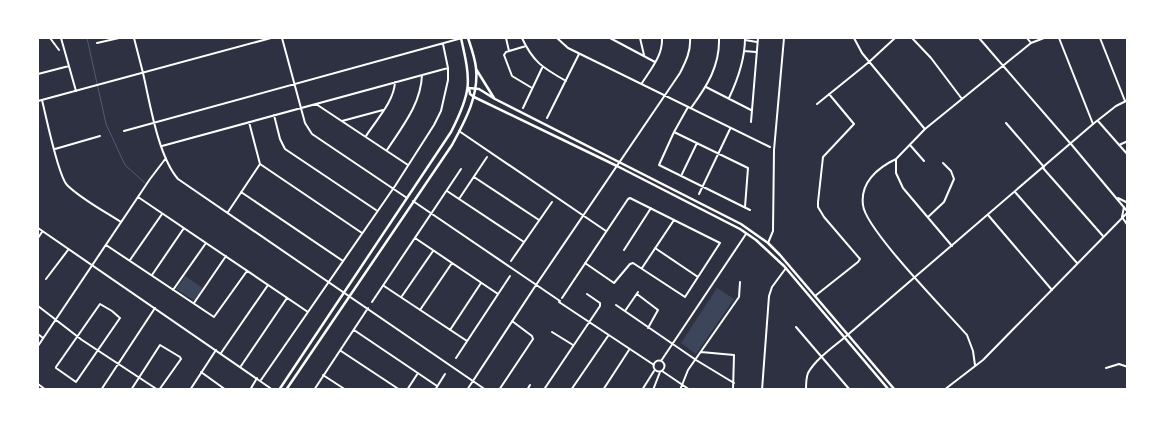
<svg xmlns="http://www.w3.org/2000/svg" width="1165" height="427" font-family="Montserrat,sans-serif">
<rect width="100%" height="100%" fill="#2d3142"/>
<path fill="#3c4559" d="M185 276 203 288 195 301 176 289Z
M717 288 734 299 696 354 681 343Z"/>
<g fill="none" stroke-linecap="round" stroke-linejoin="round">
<path stroke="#4f5d75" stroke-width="1" d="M87 38 106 124 125 165 145 183"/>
<path stroke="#fff" stroke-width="2" d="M50 38 59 50
M61 38 76 91
M282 38 305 123 312 134 407 198
M506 38 509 51
M522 38C533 62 543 68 566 81
M557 38 568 48 770 147
M610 38 655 62
M640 38 644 55
M854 38 862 53 924 128
M912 38 931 58 962 99
M979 38 1070 143
M1027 38 1031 43
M1059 38 1093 124
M1100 38 1125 101
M745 40 757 42
M97 43 119 38
M526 46 506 52 504 55 512 76 532 88
M744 51 756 52
M143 73C150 103 158 156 178 179L486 390
M38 74 69 66
M642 83C651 69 663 55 662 38
M706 87 751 110
M729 98C738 79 745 59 745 38
M42 100C46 116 58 176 67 185 81 199 104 211 121 222
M316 104 408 165
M817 104 869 62 895 38
M688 107 674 132 659 165 750 210
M523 108 542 68
M691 108C707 86 720 66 719 38
M274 115 280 139 285 149 376 210
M547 118 579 54
M342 121 383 110
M1098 121 1128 155
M249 122 260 164 362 233
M751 122 758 38
M1006 123 1044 167
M124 131 462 38
M459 131 606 231
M674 132 748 168 745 207
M366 136C376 120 394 102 395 82
M910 145 924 161
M1119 145 1128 141
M162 146 448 68
M55 149 100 136
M387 150C402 127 421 104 422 75
M896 159C877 168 860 183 863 205 865 229 948 313 967 335L973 351 975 365
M1043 168 1103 236
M682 174 697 143
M474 177 539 220
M447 191 524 242
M241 192 343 261
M1015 192 1077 263
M699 194 730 129
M138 197 308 312
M459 199 487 157
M413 201 560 301
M228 212 260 164
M988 215 1052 290
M928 217 944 202 954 179 951 171 943 163
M1122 217 1128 226
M38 238 42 232
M415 238 498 294
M768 243 773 231 774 150 784 38
M106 245 214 317 247 271
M952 246 903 188 896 173V159L925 129 1031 43 1044 38
M655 248 698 277
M624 250 651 208
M130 260 162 214
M511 261 552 202
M642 268 674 220
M152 275 184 228
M46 279 68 250
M384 286 467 341
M173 290 206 243
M637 294 658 310 648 328
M402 296 433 251
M815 296 858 262 860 259 824 217 818 207V202L823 157 854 124 829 94
M562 298 628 199 630 198 720 243 685 297 633 263 630 264 614 283 585 263
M372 302 461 169
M559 302 654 365
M194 303 226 256
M100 304 112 311 120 318 76 382 56 368V367Z
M616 305 696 360 734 383
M38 306 82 340 158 390
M420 310 452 263
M625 311 638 292
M796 327 850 390
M354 330 437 386
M450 330 481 283
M552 332 573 345
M38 334 43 338
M38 346 150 179 166 158
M341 351 400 390
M701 352 734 355 733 390
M221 353 268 285
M456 358 510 276
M653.5 366a5.5 5.5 0 1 1 11 0a5.5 5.5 0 1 1-11 0Z
M661 361 746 234
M241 366 287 298
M1106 368 1119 364 1128 367
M662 371 690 390
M201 372 226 390
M323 375 346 390
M261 380 395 186 434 125 441 111 448 80V68L443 44
M38 384 46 390
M545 388 600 306V303L587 294
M101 390 155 308
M131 390 160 345 180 357 181 359 159 390
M190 390 216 350
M250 390 257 378
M314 390 368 308
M407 390 418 373
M435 390 445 374
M467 390 536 285 680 73C686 61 691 51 690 38
M499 390 533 339 532 336 512 321
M527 390 530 385
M571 390 608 336
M603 390 629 350
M642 390 654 371
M653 390 660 372
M680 390 688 370 739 297 740 282
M762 390 769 296 772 287 786 268
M806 390C806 384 806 378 808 373 816 359 832 348 844 338"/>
<path stroke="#fff" stroke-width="2" d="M134 38 143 73
M38 101 271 38
M1071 144 1127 211
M1118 198 1128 203
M1122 217 1124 207
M38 228 273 390
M844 338 1093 124 1116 106 1128 100
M944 390 983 360 1128 212"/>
<path stroke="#fff" stroke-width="2.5" d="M476 69 494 98
M469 88 479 89 495 99 741 224 768 243 780 255 895 390
M469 88 470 94 474 97 617 166 740 229 756 240 784 266 889 390
M279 390 451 132C472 91 471 82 461 38
M286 390 452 145C465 121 479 96 476 68 475 58 471 47 468 38"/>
</g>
<rect width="1165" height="427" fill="none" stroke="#ffffff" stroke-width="78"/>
</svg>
